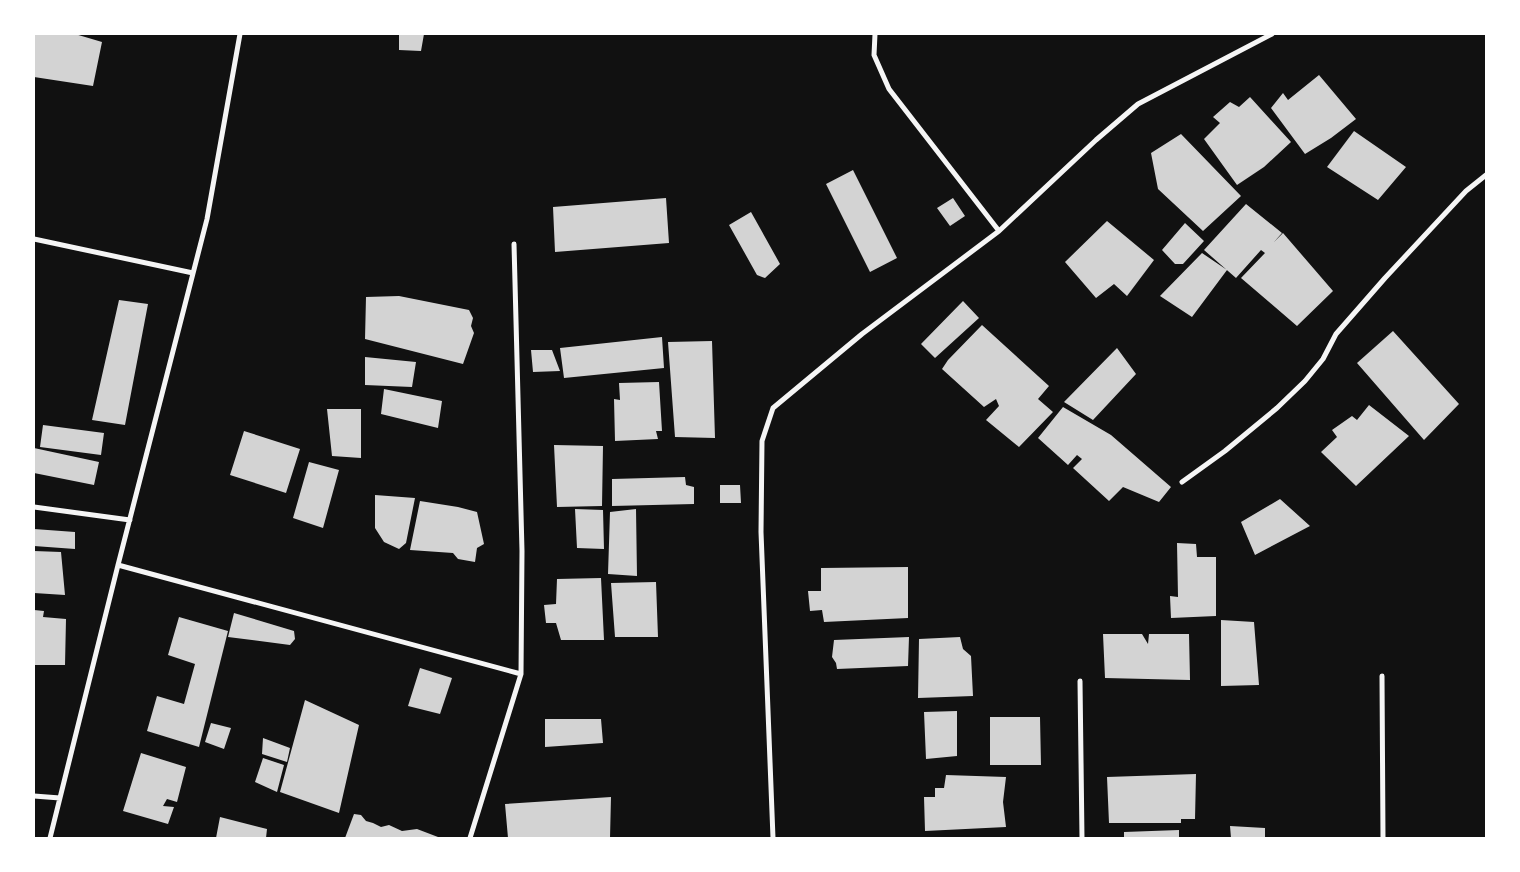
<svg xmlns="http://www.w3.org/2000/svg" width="1520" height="872" font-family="'PT Serif',serif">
<rect width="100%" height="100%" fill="#111"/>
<path fill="#d3d3d3" d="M35 34H75L102 42 93 86 34 77V40Z
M399 34H424L421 51 399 50Z
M1319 75 1356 119 1331 138 1305 154 1271 108 1283 93 1288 100Z
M1250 97 1291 142 1264 167 1237 185 1204 139 1220 123 1213 117 1230 102 1239 107Z
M1354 131 1406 167 1378 200 1327 167Z
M1181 134 1241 196 1203 231 1158 189 1151 153Z
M853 170 897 258 870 272 826 184Z
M666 198 669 243 555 252 553 207Z
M953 198 965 216 950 226 937 208Z
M1246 204 1282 233 1274 242 1283 233 1333 291 1297 326 1241 278 1265 253 1261 250 1236 278 1204 250Z
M751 212 780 264 765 278 757 275 729 225Z
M1107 221 1154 260 1127 296 1114 284 1096 298 1065 262Z
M1185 223 1204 241 1183 264H1175L1162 250Z
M1202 253 1227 270 1192 317 1160 296Z
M399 296 469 310 473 318 471 326 474 333 463 364 365 339 366 297Z
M119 300 148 304 125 425 92 420Z
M963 301 979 318 935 358 921 344Z
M982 325 1049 386 1038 399 1053 412 1019 447 986 420 999 406 996 399 984 407 942 369 948 360Z
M1393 331 1459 404 1424 440 1357 363Z
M662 337 664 368 564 378 560 348Z
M712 341 715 438 675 437 668 342Z
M1117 348 1136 374 1093 420 1064 402Z
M531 350H552L560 371 533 372Z
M365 357 416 362 412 387 365 385Z
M659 382 662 431H656L658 439 615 441 614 399 620 400 619 383Z
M384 389 442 401 438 428 381 414Z
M1369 405 1409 436 1356 486 1321 452 1337 437 1332 430 1352 416 1357 420Z
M1063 407 1111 435 1171 487 1159 502 1123 487 1109 501 1073 468 1082 459 1077 455 1068 465 1038 438Z
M327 409H361V458L332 456Z
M43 425 104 433 101 455 40 447Z
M244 431 300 449 286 493 230 475Z
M554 445 603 446 602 506 557 507Z
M34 448 99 462 94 485 34 473Z
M309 462 339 470 323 528 293 518Z
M685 477 686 485 694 487V504L612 506V479Z
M720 485H740L741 503H720Z
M375 495 415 498 406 543 399 549 384 542 375 528Z
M1280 499 1310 526 1255 555 1241 522Z
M420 501 458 507 477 512 484 544 477 548 475 562 458 559 453 553 410 550Z
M575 509 603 510 604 549 577 548Z
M636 509 637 576 608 574 610 512Z
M34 529 75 532V549L34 546Z
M1177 543 1196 544 1197 557H1216V616L1171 618 1170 596 1178 597Z
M34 551 61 552 65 595 34 593Z
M908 567V618L824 622 822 610 810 611 808 591H821V568Z
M601 578 604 640H561L556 623H546L544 605 556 604 557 579Z
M656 582 658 637H615L611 583Z
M34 610 44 611 43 617 66 619 65 665H34Z
M234 613 294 631 295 639 290 645 228 637Z
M179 617 228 631 199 747 147 731 157 696 184 704 195 664 168 655Z
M1221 620 1254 622 1259 685 1221 686Z
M1103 634H1142L1148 644 1149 634H1189L1190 680 1105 678Z
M909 637 908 666 837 669 836 663 832 657 834 640Z
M960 637 963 649 971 656 973 696 918 698 919 639Z
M420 668 452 678 440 714 408 706Z
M305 700 359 725 339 813 280 792Z
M957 711V756L926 759 924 712Z
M990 717H1040L1041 765H990Z
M545 719H601L603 743 545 747Z
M211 723 231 728 224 749 205 742Z
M263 738 290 748 287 762 262 754Z
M141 753 186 767 177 802 167 799 163 806 174 807 168 824 123 811Z
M263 758 284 765 277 792 255 782Z
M1196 774 1195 819H1181V823H1109L1107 777Z
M946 775 1006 777 1003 802 1006 827 925 831 924 797H935V788H944Z
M611 797 610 838H508L505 804Z
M354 814 361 815 366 821 373 823 381 827 389 825 402 831 417 829 438 837 437 838H345Z
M220 817 267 829 266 838H216Z
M1230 826 1265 828V838H1231Z
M1179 830V838H1124V832Z"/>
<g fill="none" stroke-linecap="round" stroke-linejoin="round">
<path stroke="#f5f5f5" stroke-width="5" d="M875 34 874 55 889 89 999 231
M34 239 193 273
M1182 482 1225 451 1277 408 1305 381 1323 359 1336 334 1385 278 1466 191 1486 175
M34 507 130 520
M118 565 521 674
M1382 676 1383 838
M1080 681 1082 838
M34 796 60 798
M50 838 118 565 207 219 240 34
M470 838 521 674 522 551 514 244
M773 838 761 532 762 441 773 408 862 334 999 231 1096 140 1138 104 1272 34"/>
</g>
<rect width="1520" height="872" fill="none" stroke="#ffffff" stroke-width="70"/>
</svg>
